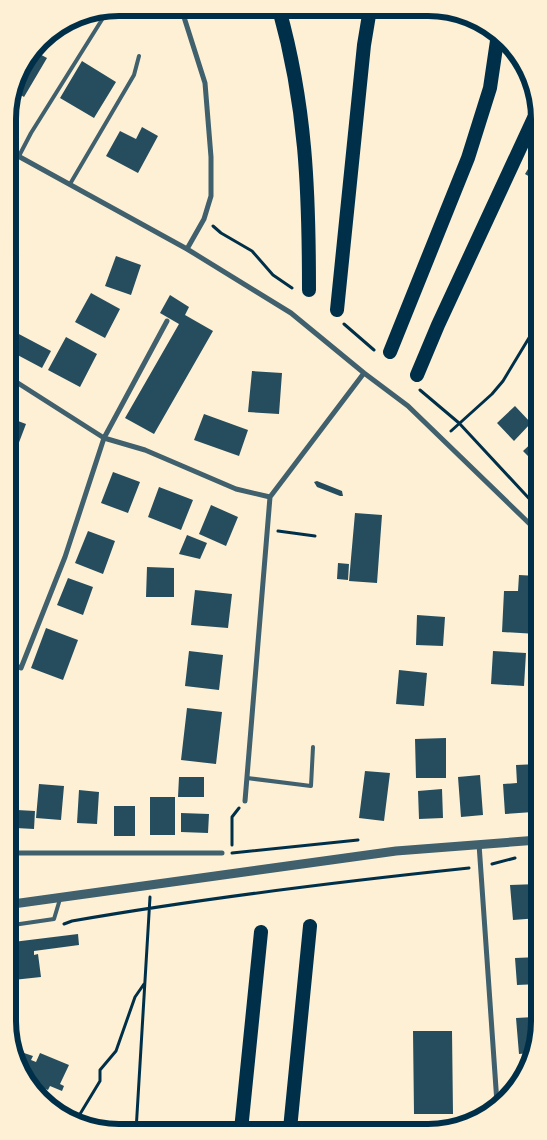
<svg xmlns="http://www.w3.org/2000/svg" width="547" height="1140" font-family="'Fira Sans',sans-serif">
<rect width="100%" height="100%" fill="#fdf0d5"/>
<path fill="#264d5e" d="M34 51 47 58 24 97 13 90 19 70Z
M82 61 116 82 94 118 60 98Z
M142 127 158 136 138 173 106 156 120 131 136 139Z
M534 159V171L530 177 525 174Z
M116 256 141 265 131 295 105 286Z
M91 293 120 309 105 338 75 322Z
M170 295 189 307 185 315 213 331 154 434 125 418 179 324 160 313Z
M17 333 51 351 42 368 10 351V347Z
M66 337 97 354 80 387 48 370Z
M252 371 282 373 279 414 248 412Z
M515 406 531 423 514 441 497 423Z
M204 414 248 430 239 456 194 440Z
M10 418 26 424 15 453 10 452Z
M536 439V464L523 451Z
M113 472 140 482 128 513 101 503Z
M317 481 342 491 343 496H340L317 487 314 482Z
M159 487 193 500 181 530 148 517Z
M211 505 238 517 226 546 199 534Z
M355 513 382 515 377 583 349 581Z
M88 531 115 541 103 574 75 563Z
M187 535 207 543 200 559 179 554Z
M338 563 349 564 348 580 337 579Z
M147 567 174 568V597H146Z
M519 575 537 576V634L502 632 504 591H518Z
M68 578 93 587 83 615 57 605Z
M195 590 232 594 228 628 191 625Z
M417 615 445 617 443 646 416 645Z
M46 628 78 640 63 680 31 668Z
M189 651 223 655 219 690 185 686Z
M493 651 526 653 524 686 491 684Z
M399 670 427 673 424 706 396 704Z
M187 708 222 712 216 764 181 760Z
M446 738V778H416L415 739Z
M538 764V792H532L533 812 505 814 503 784 517 783 516 765Z
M365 771 390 773 384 821 359 818Z
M480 775 483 815 461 817 458 777Z
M179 777H204V797H178Z
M12 778 18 779 16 817 17 810 35 811 34 829 16 828V822H12Z
M39 784 64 786 61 820 36 818Z
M442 789 443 818 419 819 418 791Z
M79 790 99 792 97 824 77 823Z
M150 797H175V835H150Z
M114 806H135V836H114Z
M181 813 209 814 208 833 181 832Z
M538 884 539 918 513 920 510 885Z
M78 934 79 945 34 951V955L38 954 41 977 13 980V942Z
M539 957V984L517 985 515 958Z
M534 1017 535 1039 530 1053 519 1054 516 1018Z
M413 1031H452L453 1114H414Z
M24 1053 33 1056 31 1060 36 1062 40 1053 69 1065 60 1084 64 1086 62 1091 50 1086 48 1090 31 1083 19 1065Z
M526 1063 522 1073H520L519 1064Z"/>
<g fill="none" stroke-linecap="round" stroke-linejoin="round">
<path stroke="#003049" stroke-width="3" d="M213 226 221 233 252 251 273 275 292 288
M344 324 374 350
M420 390 459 423 536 506
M451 431 492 394 503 381 535 328
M278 531 315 536
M232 845V817L239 808
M232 853 358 840
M492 864 515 858
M64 924 72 921C204 898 336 882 469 868
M77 1119 100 1081V1070L116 1051 135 997 144 984
M136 1131 150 897"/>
<path stroke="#3f606c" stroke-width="4" d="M19 156 31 133 108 10
M70 184 134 75 139 56
M247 778 311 786 313 747
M13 925 54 919 60 899"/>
<path stroke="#3f606c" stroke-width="5" d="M179 8 183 14 205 83 211 157V196L204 219 187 249
M9 151 187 249 291 313 364 373 408 406 536 530
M10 378 104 438 145 450 236 489 270 497
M11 664 21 668 65 557 104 438 167 321
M245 801 270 497 364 373
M479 844 497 1103
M12 853H222"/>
<path stroke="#3f606c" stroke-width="9" d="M13 904 396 851 538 840"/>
<path stroke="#003049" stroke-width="14" d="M279 9C306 105 309 191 309 290
M337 310 364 45 370 9
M390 352 468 158 490 88 498 34
M417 375 438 325 534 118
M290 1129 310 926
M241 1130 261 932"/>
</g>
<path d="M0 0H547V1140H0ZM119 16H428A103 103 0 0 1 531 119V1021A103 103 0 0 1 428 1124H119A103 103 0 0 1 16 1021V119A103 103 0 0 1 119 16Z" fill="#fdf0d5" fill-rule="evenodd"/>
<path fill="none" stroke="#003049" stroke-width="6" d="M119 16H428A103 103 0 0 1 531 119V1021A103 103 0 0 1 428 1124H119A103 103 0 0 1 16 1021V119A103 103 0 0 1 119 16Z"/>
</svg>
